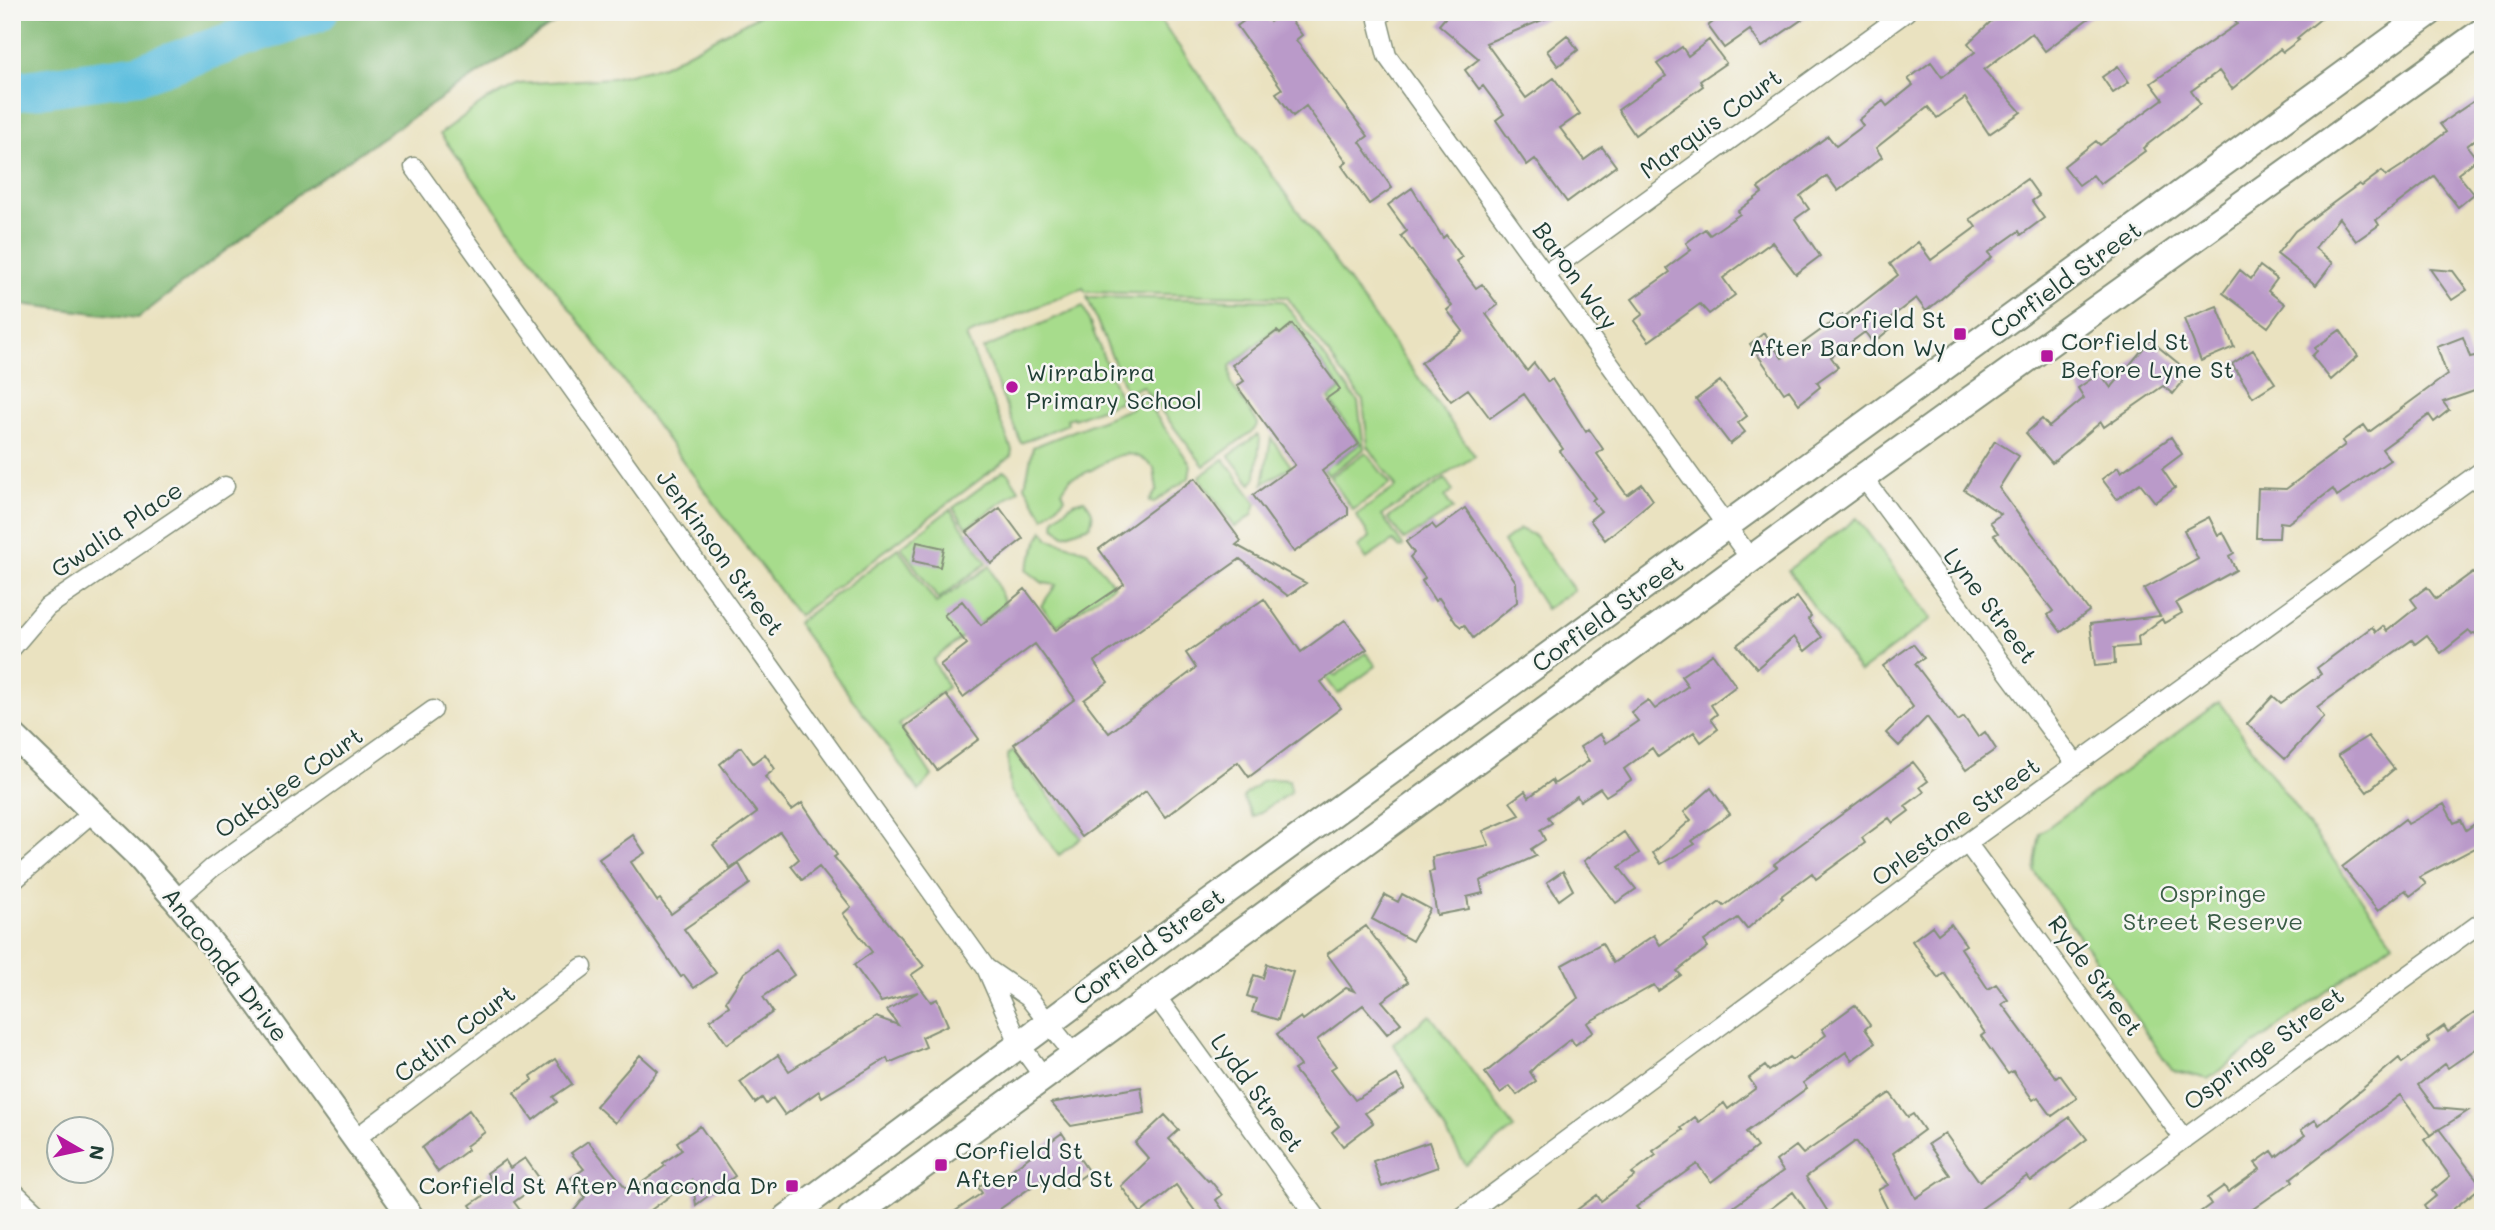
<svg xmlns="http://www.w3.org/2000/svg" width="2495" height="1230" font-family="Mali,sans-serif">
<rect width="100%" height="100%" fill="#f6f6f2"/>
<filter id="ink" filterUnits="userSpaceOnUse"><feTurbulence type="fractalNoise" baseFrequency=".0143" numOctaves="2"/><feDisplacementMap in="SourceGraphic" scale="14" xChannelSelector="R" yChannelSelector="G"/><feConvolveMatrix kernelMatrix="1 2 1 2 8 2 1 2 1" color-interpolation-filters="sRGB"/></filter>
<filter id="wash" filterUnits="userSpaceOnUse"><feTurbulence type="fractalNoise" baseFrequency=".00686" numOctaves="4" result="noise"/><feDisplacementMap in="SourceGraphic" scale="28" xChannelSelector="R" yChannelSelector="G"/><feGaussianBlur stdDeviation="1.57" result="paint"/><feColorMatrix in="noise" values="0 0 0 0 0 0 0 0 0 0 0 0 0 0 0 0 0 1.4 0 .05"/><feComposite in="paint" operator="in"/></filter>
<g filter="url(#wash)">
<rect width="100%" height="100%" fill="#eae2c0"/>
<path fill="#a7dc8c" stroke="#638c60" stroke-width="2" d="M765 12H1154L1475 456 1382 515 1403 546 1400 548 1393 541 1366 559 1358 547 1370 537 1356 515 1396 487 1368 446 1363 401 1287 297 1086 292 1083 288 966 336 1012 450 1011 456 798 616 440 134 483 102 518 84 612 78 663 66Z
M1087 297 1283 301 1358 402 1364 449 1328 475 1311 453 1321 445 1334 463 1360 444 1329 399 1341 389 1291 322 1280 331 1276 328 1230 366 1231 384 1258 423 1254 430 1204 466 1142 386 1127 393Z
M1083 306 1121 401 1074 419 1073 417 1067 419 1068 424 1021 443 983 349Z
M1140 393 1191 465 1189 478 1153 503 1149 501 1157 490 1154 468C1120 435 1107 470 1071 478L1062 491 1065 498 1044 518 1025 486 1033 447 1132 408 1129 399Z
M1257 435 1260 438 1256 477 1251 484 1229 456Z
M1271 438 1291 466 1263 484Z
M1366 452 1390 484 1353 510 1330 477Z
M1224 459 1256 503 1252 515 1235 527 1199 477Z
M1003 471 1008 473 1019 490 967 527 953 508Z
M1445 479 1453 491 1445 497 1453 509 1404 540 1388 518Z
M1084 500C1092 509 1095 514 1090 526L1064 535 1054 526 1055 518 1073 503Z
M950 509 987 563 938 599 901 547Z
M1857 518 1931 619 1860 672 1788 570Z
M1520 529 1535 536 1574 590 1546 609 1503 542Z
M1043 530 1049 539 1087 551 1114 585 1057 626 1041 606 1056 585 1043 583 1026 570Z
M898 548 936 603 990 566 1005 604 933 660 948 687 899 725 932 776 919 791 797 623Z
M1366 653 1376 666 1338 694 1319 669 1326 664 1335 676Z
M2219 702 2393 942 2208 1079 2172 1070 2034 871 2040 833Z
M1013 750 1081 838 1059 855 1010 790 1008 755Z
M1273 779 1289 780 1291 792 1253 817 1243 797 1262 781Z
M1430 1015 1514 1128 1466 1165 1393 1043Z"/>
<path fill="#85bc78" stroke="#527c56" stroke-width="2" d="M12 12H571L305 189 138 318 12 303Z"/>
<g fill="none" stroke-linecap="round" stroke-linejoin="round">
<path stroke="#60c0df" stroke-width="40" d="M12 92 139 74 318 12"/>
</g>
<g id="blocks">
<path fill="#ba9ac9" d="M1256 12H1262L1270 22 1285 12 1302 35 1296 40 1368 136 1360 142 1392 188 1369 204 1342 166 1347 162 1306 106 1293 116 1276 93 1282 89 1237 26Z
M1450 12H1562L1486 43 1526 98 1554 78 1580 114 1560 128 1584 160 1602 147 1616 166 1567 202 1535 159 1527 165 1496 120 1504 114 1483 86 1479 89 1465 70 1479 59 1439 25Z
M1726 12H1813L1762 47 1750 30 1724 48 1708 26Z
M2001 12H2097L2045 51 2032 33 1984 70 2021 112 1989 134 1965 98 1937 118 1928 107 1876 148 1882 157 1838 191 1827 176 1800 196 1809 209 1795 219 1820 256 1796 274 1772 242 1723 278 1735 295 1709 314 1700 304 1649 341 1634 321 1643 314 1632 299 1670 272 1667 268 1691 250 1686 243 1705 229 1710 235 1740 214 1738 211 1762 193 1758 188 1828 136 1836 146 1863 126 1859 120 1883 101 1887 106 1913 85 1908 79 1931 62 1942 77 1975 52 1968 43Z
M2229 12H2329L2297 38 2299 40 2283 52 2280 49 2232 89 2219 71 2191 91 2200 104 2143 148 2145 151 2100 184 2093 175 2079 185 2064 166 2096 141 2100 145 2163 99 2151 83 2237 24Z
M1567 35 1578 50 1558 66 1547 51Z
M1709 40 1726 63 1700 81 1703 86 1635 135 1618 110 1666 76 1657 64 1682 47 1688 56Z
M2118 66 2129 82 2113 93 2102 77Z
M2483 95V133L2467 146 2477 159 2458 174 2474 194 2458 207 2434 176 2376 220 2379 225 2356 241 2339 218 2315 248 2333 263 2316 285 2277 254 2295 231 2359 184 2362 186 2382 171 2386 176 2406 163 2446 132 2440 124Z
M2027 179 2039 196 2032 201 2044 218 2021 235 2019 231 1988 253 1992 257 1926 311 1916 298 1885 322 1890 329 1873 343 1865 332 1831 357 1838 367 1817 382 1820 387 1799 404 1789 390 1784 393 1750 344 1764 333 1782 358 1842 315 1844 317 1898 275 1890 264 1918 242 1931 260 1976 227 1970 219Z
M1412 188 1443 238 1446 235 1462 257 1456 261 1476 288 1482 284 1498 305 1486 314 1527 371 1534 363 1548 382 1552 379 1586 432 1589 429 1603 449 1597 454 1627 495 1642 484 1653 500 1605 540 1590 520 1601 511 1592 500 1595 498 1560 451 1563 449 1524 394 1490 418 1468 389 1451 401 1421 363 1463 331 1447 310 1452 306 1401 236 1407 231 1388 205Z
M2260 266 2277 279 2268 291 2285 304 2268 327 2223 293 2240 270 2251 279Z
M2430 269 2453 271 2467 290 2452 300Z
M2217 306 2234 347 2201 361 2184 319Z
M1292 324 1340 389 1326 399 1359 444 1322 471 1348 508V515L1294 552 1253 495 1295 465 1237 386 1244 381 1232 365 1277 331 1280 334Z
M2340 330 2358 356 2331 380 2312 356 2317 351 2315 348Z
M2463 337 2470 357 2475 356 2479 366H2483V388L2443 402 2449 410 2434 422 2429 415 2382 449 2390 460 2337 496 2333 489 2288 523 2280 522 2279 538H2256L2258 488 2286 489 2345 445 2342 441 2364 425 2369 432 2447 375 2437 347Z
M2150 340 2190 373 2173 394 2163 386 2104 427 2101 422 2052 463 2026 433 2042 419 2049 427 2084 398 2078 388 2100 373 2111 388Z
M2253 350 2275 383 2253 397 2232 364Z
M1720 381 1747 416 1738 423 1745 432 1730 444 1696 399Z
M2171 437 2182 454 2162 469 2175 488 2155 502 2140 483 2117 499 2102 479 2118 467 2121 472Z
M1995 441 2019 456 1999 488 2089 611 2061 632 2048 615 2053 611 1994 535 1998 533 1990 522 2001 514 1964 490Z
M1195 478 1241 541 1236 545 1306 583 1288 596 1240 559 1094 662 1108 682 1084 700 1109 733 1196 668 1186 653 1264 599 1301 652 1345 620 1367 649 1321 682 1341 708 1249 777 1238 762 1165 817 1146 791 1082 837 1014 744 1075 699 1035 644 963 697 940 665 967 644 944 615 962 601 981 625 1025 589 1056 630 1124 584 1099 549Z
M1000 508 1023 539 991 564 967 532Z
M1465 508 1516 582 1517 602 1473 638 1464 625 1461 627 1456 623 1439 598 1435 601 1422 581 1425 578 1410 557 1414 553 1406 542 1432 524 1436 529Z
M2209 517 2218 535 2223 532 2234 553 2229 556 2236 570 2176 603 2182 613 2164 623 2162 619 2138 637 2139 646 2114 648 2115 664 2095 666 2090 624 2160 616 2144 589 2198 559 2184 530Z
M917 542 944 548 940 567 913 561Z
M2473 572 2483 585V628L2472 635 2469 631 2441 653 2427 635 2415 644 2412 640 2317 707 2324 717 2285 759 2247 724 2273 696 2281 703 2321 674 2317 668 2372 627 2376 632 2383 626 2387 631 2417 607 2411 599 2427 587 2436 599Z
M1797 597 1811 616 1808 619 1822 637 1805 651 1794 637 1757 668 1737 645Z
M1913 644 1924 658 1915 664 1958 721 1964 717 1978 737 1985 732 1996 749 1966 770 1927 717 1899 746 1886 733 1913 707 1883 666Z
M1713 654 1736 686 1711 705 1717 714 1711 719 1718 729 1701 742 1694 732 1658 757 1652 748 1624 769 1631 780 1606 796 1600 788 1580 801 1577 796 1548 817 1552 823 1540 830 1545 840 1531 849 1536 856 1480 881 1483 893 1467 897 1469 909 1437 915 1429 872 1434 871 1432 857 1489 845 1483 831 1520 815 1510 802 1525 791 1529 797 1552 780 1554 784 1589 761 1580 747 1600 734 1606 743 1638 721 1631 712 1648 700 1655 709 1688 686 1681 676Z
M946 695 979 739 937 770 905 727Z
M2368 736 2394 769 2367 792 2338 755Z
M741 747 753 763 765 754 775 769 765 777 792 810 802 803 837 855 834 857 924 966 911 975 931 1002 937 999 948 1025 922 1037 926 1047 889 1063 887 1058 822 1097 819 1091 785 1115 773 1098 766 1104 762 1098 755 1103 740 1082 778 1055 789 1071 876 1017 898 1025 887 1010 918 992 881 1002 854 965 872 952 843 914 851 907 819 867 802 880 791 866 799 859 780 832 730 868 713 845 757 813 720 764Z
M1913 762 1928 781 1920 787 1924 792 1905 806 1909 811 1893 823 1889 818 1862 838 1865 843 1816 879 1812 873 1781 896 1783 898 1747 929 1738 918 1704 941 1708 947 1677 971 1681 975 1658 991 1654 985 1587 1023 1593 1032 1575 1045 1571 1039 1538 1064 1530 1072 1536 1081 1517 1095 1510 1086 1500 1093 1485 1073 1578 998 1562 965 1602 943 1613 963 1654 935 1660 945 1720 902 1724 906 1777 867 1774 864Z
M1711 788 1730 814 1692 841 1695 844 1661 864 1653 853 1691 820 1684 812Z
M2444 804 2454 823 2461 820 2466 830 2483 818V844L2420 877 2426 884 2410 896 2405 890 2378 911 2342 867 2405 819 2408 824Z
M1624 832 1639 853 1619 867 1636 889 1616 903 1584 861Z
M633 835 645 853 631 862 657 901 660 899 671 914 739 864 750 884 684 929 716 973 694 988 684 975 681 977 599 859Z
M1563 871 1573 890 1559 900 1547 882Z
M1402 894 1430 909 1412 941 1372 919 1385 895 1398 902Z
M1951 924 1966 945 1961 948 1988 989 1996 984 2008 1000 2002 1004 2056 1078 2060 1075 2077 1098 2052 1116 2038 1097 2033 1100 2013 1071 2008 1074 1981 1036 1985 1033 1944 973 1938 978 1912 941 1932 926 1938 934Z
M1366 926 1408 982 1382 1001 1401 1023 1387 1034 1363 1005 1317 1040 1336 1066 1331 1069 1355 1100 1397 1075 1405 1089 1365 1113 1373 1123 1343 1146 1332 1132 1339 1126 1294 1070 1300 1066 1277 1034 1301 1017 1303 1020 1346 988 1354 991 1327 954Z
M776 949 794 975 763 997 773 1012 727 1044 710 1020 729 1006 726 1001 744 973Z
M1267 964 1293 972 1278 1020 1252 1012 1256 999 1247 996 1254 975 1263 978Z
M1855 1005 1870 1025 1865 1029 1875 1043 1852 1060 1846 1052 1803 1083 1807 1088 1746 1132 1757 1147 1711 1182 1697 1164 1636 1207 1639 1210 1629 1218H1566L1597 1195 1601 1201 1635 1176 1632 1173 1656 1155 1653 1151 1683 1130 1681 1128 1695 1117 1699 1122 1724 1103 1728 1109 1756 1088 1749 1078 1765 1066 1769 1071 1789 1057 1792 1060 1826 1035 1822 1029Z
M2483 1007V1044L2448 1068 2445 1064 2418 1085 2435 1108 2468 1111 2430 1135 2400 1095 2291 1178 2293 1181 2240 1218H2192L2211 1204 2207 1198 2224 1186 2228 1192 2260 1169 2255 1163 2272 1151 2276 1157 2305 1135 2301 1130 2315 1120 2319 1125 2399 1058 2402 1063 2430 1042 2427 1038 2444 1026 2448 1032Z
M640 1055 658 1071 615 1123 596 1106Z
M555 1059 572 1084 553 1097 557 1102 533 1120 514 1093 533 1080 531 1076Z
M1141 1087 1145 1113 1071 1126 1051 1103Z
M1890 1093 1908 1117 1913 1114 1924 1130 1893 1153 1916 1198 1950 1175 1928 1144 1945 1133 1979 1181 2070 1117 2087 1139 2031 1181 2027 1176 1968 1218H1889L1891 1216 1878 1190 1888 1185 1856 1141 1806 1177 1828 1212 1819 1218H1811L1793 1192 1758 1218H1718L1783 1171 1776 1161 1796 1146 1803 1154Z
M469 1110 485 1132 466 1146 468 1150 438 1172 422 1148Z
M1165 1115 1179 1130 1169 1139 1208 1181 1210 1180 1222 1195 1216 1200 1229 1218H1200L1176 1185 1141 1213 1121 1186 1149 1159 1135 1143Z
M700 1126 735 1176 696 1205 692 1180 640 1218H568L585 1197 571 1178 584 1169 571 1153 588 1141 629 1192 665 1166 663 1163 682 1150 677 1142Z
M2439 1129 2482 1186 2442 1218H2432L2424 1206 2436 1196 2432 1191 2450 1176 2424 1140Z
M1062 1133 1089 1172 1066 1188 1057 1174 1042 1184 1040 1181 987 1218H945L982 1193 978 1187 996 1175 999 1179Z
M1429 1142 1438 1167 1382 1187 1373 1161Z
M525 1158 542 1182 514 1202 520 1210 509 1218H479L470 1205 496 1187 487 1173 505 1160 510 1168Z"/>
</g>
</g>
<g filter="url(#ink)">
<use href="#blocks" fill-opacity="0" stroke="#84907a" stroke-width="2"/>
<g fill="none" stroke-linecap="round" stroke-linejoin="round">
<g stroke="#84907a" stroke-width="21">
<path id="street" d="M1383 12 1378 20 1387 56 1752 561
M414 167 986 968 1019 1043 1045 1079
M1544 275 1906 12
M1863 477 2076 764
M12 648 47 607 225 486
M1967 843 2184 1139
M12 882 93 812
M176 900 212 868 433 710
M986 968 1028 997 1075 1056
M1156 996 1317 1218
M356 1138 583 967
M12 1190 42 1218
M1461 1218 1967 843 2483 470
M2075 1218 2483 921"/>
</g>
<g stroke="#84907a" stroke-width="28">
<path id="secondary" d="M12 734 137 855 176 900 234 971 412 1218"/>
</g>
<g stroke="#84907a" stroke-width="30">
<path id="primary" d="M787 1218 1203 908 2430 12
M851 1218 1863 477 2483 31"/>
</g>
<use href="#street" stroke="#fff" stroke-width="18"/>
<use href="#secondary" stroke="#fff" stroke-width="24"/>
<use href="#primary" stroke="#fff" stroke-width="26"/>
</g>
</g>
<g fill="#b5179e" stroke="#f6f6f2" stroke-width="2.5">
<rect x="1953" y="327" width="14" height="14" rx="3.5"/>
<rect x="2040" y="349" width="14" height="14" rx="3.5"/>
<circle cx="1012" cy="387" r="7"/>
<rect x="934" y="1158" width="14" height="14" rx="3.5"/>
<rect x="785" y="1179" width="14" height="14" rx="3.5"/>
</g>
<g text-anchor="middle" stroke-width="5" stroke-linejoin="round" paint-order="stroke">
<g font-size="24" fill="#1f3d34" stroke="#f6f6f2">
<text transform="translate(1711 124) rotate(-36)" y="8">Marquis Court</text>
<text transform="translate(1575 276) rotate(54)" y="8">Baron Way</text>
<text transform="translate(2066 280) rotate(-36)" y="8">Corfield Street</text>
<text transform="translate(117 530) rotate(-34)" y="8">Gwalia Place</text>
<text transform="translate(720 553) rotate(54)" y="8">Jenkinson Street</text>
<text transform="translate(1990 606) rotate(53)" y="8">Lyne Street</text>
<text transform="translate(1608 614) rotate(-36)" y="8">Corfield Street</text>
<text transform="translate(289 783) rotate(-35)" y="8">Oakajee Court</text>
<text transform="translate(1956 822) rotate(-36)" y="8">Orlestone Street</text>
<text transform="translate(1149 947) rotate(-36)" y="8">Corfield Street</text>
<text transform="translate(225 965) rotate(52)" y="8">Anaconda Drive</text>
<text transform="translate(2095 976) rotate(54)" y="8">Ryde Street</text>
<text transform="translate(455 1034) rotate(-37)" y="8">Catlin Court</text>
<text transform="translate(2264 1049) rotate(-36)" y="8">Ospringe Street</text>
<text transform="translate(1257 1093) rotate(54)" y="8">Lydd Street</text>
</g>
<g font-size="24" fill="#1f3d34" stroke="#f6f6f2" text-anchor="start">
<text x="1946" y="328" text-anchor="end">Corfield St<tspan x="1946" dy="28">After Bardon Wy</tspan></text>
<text x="2061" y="350">Corfield St<tspan x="2061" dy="28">Before Lyne St</tspan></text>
<text x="1026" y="381">Wirrabirra<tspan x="1026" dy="28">Primary School</tspan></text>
<text x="955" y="1159">Corfield St<tspan x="955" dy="28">After Lydd St</tspan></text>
<text x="778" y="1194" text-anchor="end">Corfield St After Anaconda Dr</text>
</g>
<g font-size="24" fill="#3a5d46" stroke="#f6f6f2">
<text x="2213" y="902">Ospringe<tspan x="2213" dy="28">Street Reserve</tspan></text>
</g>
</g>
<rect width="2495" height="1230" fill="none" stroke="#f6f6f2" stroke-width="42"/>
<g transform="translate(80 1150) rotate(99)"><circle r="33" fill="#f6f6f2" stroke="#a0aca6" stroke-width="2"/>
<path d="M0-5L12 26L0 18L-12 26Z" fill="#b5179e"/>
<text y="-10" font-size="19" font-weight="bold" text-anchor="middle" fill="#1f3d34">N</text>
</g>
</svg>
